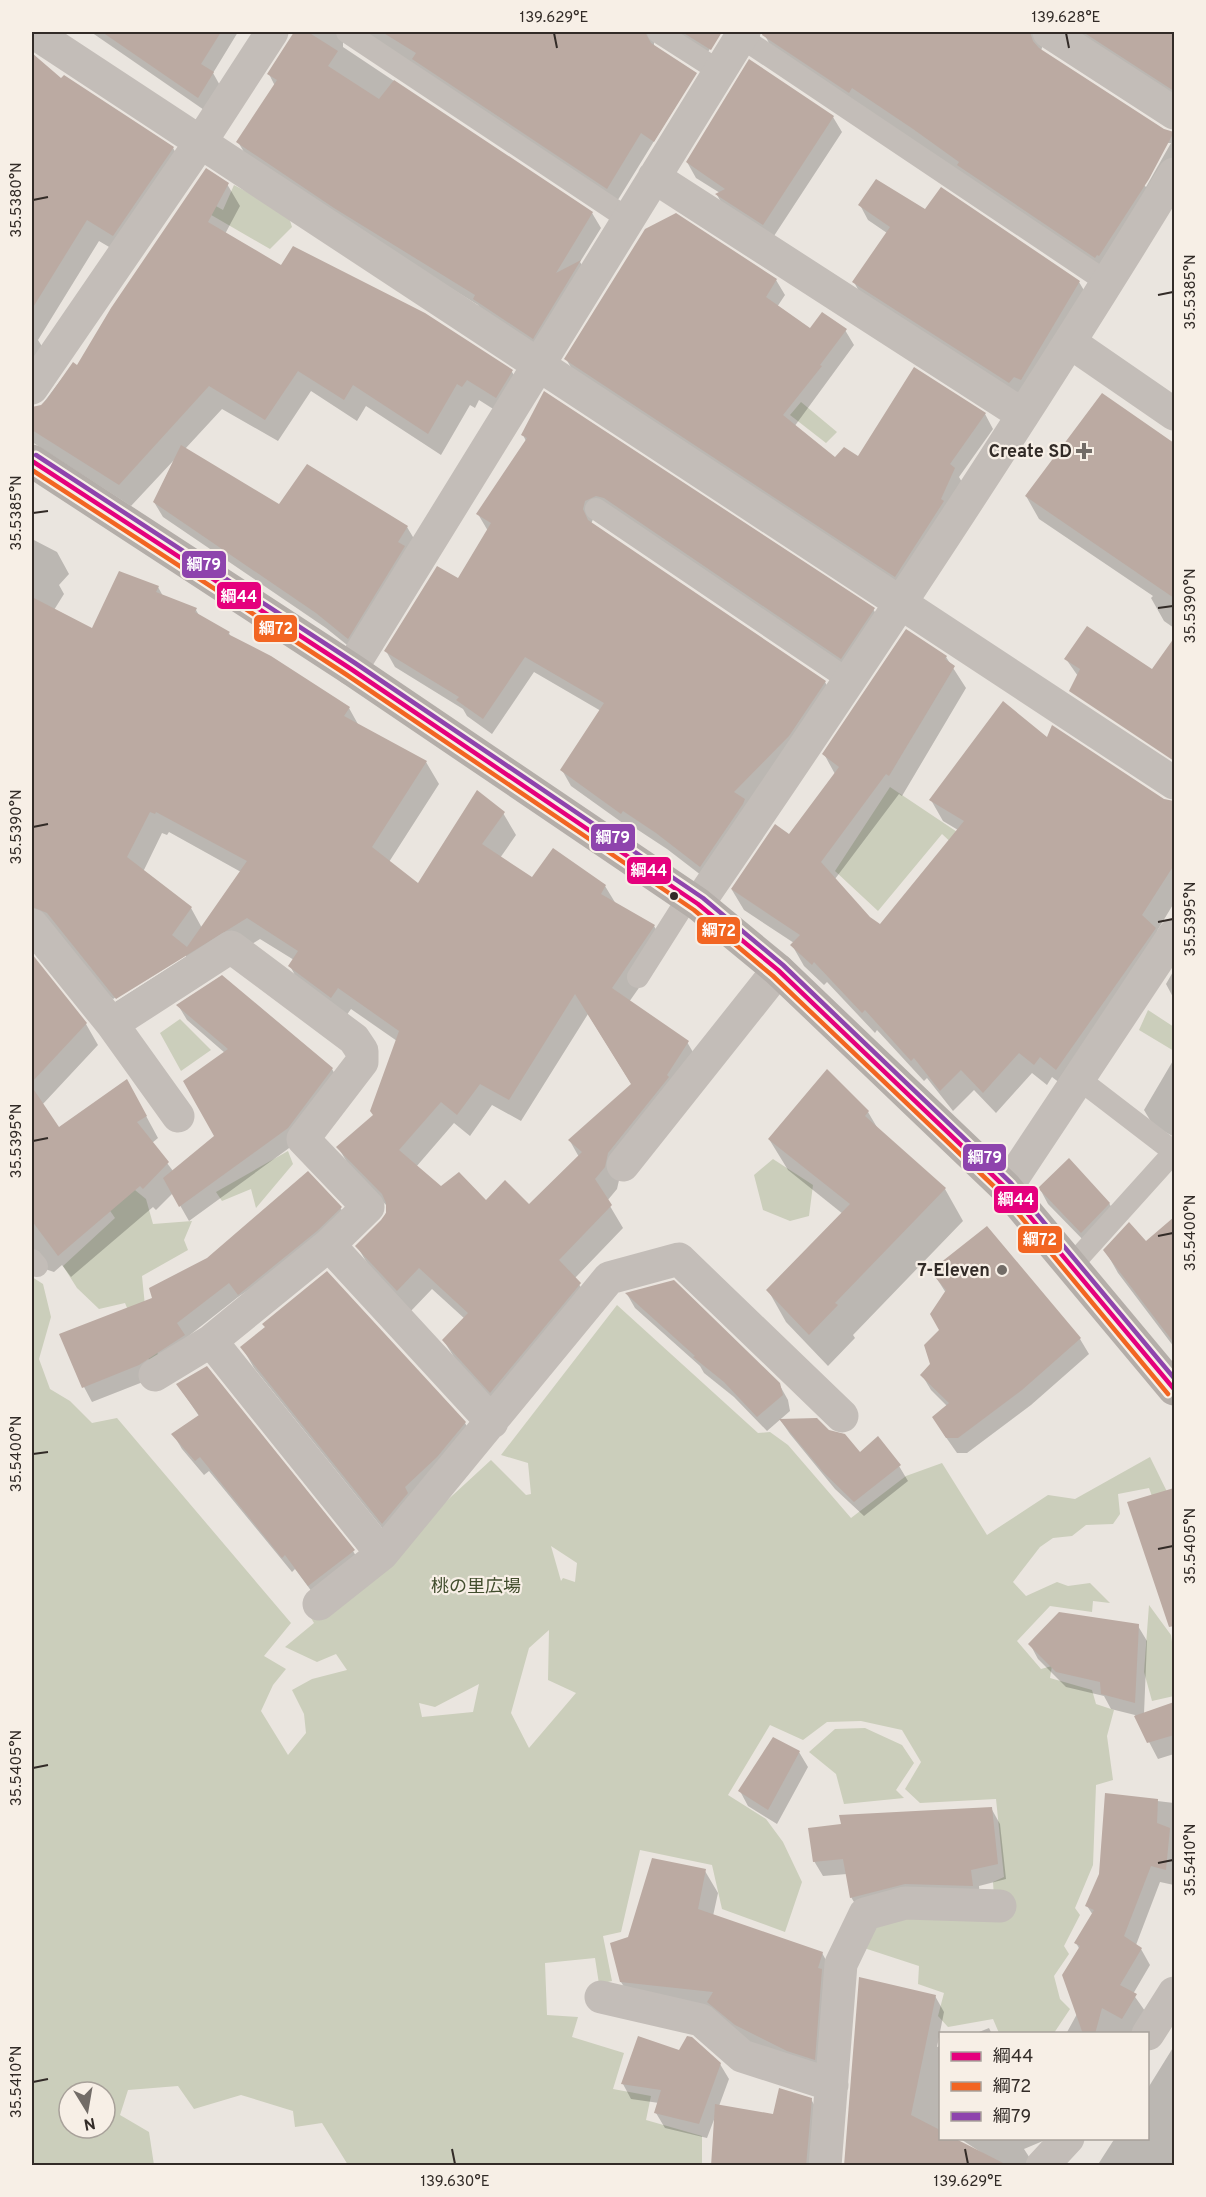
<svg xmlns="http://www.w3.org/2000/svg" width="1206" height="2197" font-family="Overpass,'Noto Sans JP',sans-serif">
<rect width="100%" height="100%" fill="#eae5df"/>
<path fill="#cbcebb" fill-rule="evenodd" d="M234 185 288 214 292 227 270 249 194 205 200 197 223 210Z
M801 402 837 432 826 443 790 415Z
M890 787 1023 876 1005 893 942 834 878 911 835 871Z
M1148 1010 1174 1027V1051L1139 1030Z
M180 1019 211 1050 181 1071 160 1033Z
M288 1151 293 1164 256 1208 251 1189 222 1201 216 1192Z
M773 1159 813 1185 809 1216 790 1221 763 1210 754 1175Z
M114 1173 146 1199 153 1224 192 1221 184 1240 188 1250 142 1276 145 1306 137 1315 161 1360 152 1367 125 1303 99 1309 77 1288 63 1266 115 1218 94 1187Z
M32 1277 43 1284 51 1317 39 1359 50 1389 70 1401 92 1423 117 1418 291 1623 264 1656 286 1669 273 1685 261 1711 288 1755 306 1733 304 1714 292 1690 312 1679 347 1670 336 1654 317 1662 285 1647 314 1623 311 1618 378 1564 491 1460 526 1495 531 1494 528 1463 501 1455 617 1305 758 1433 770 1432 788 1445 851 1518 906 1476 942 1463 987 1535 1048 1495 1075 1499 1150 1457 1174 1506V1545L1170 1546 1149 1488 1118 1494 1120 1514 1113 1524 1086 1525 1072 1536 1053 1538 1040 1547 1013 1582 1026 1596 1057 1582 1068 1586 1090 1583 1110 1603 1093 1601 1092 1612 1050 1606 1017 1641 1041 1669 1052 1666 1050 1678 1092 1690 1096 1704 1114 1710 1107 1736 1113 1780 1096 1785 1093 1865 1075 1908 1080 1915 1064 1946 1069 1954 1054 1976 1060 1999 1070 2009 1054 2033H999L993 2019 948 2027 938 2016 944 1993 918 1984 919 1966 861 1947 870 1925 994 1897 993 1882 1004 1877 996 1799 920 1803 905 1789 921 1762 902 1730 861 1721 827 1722 803 1740 770 1725 728 1795 766 1819 783 1842 802 1882 785 1932 722 1909 712 1865 640 1850 621 1932 603 1936 612 1981 599 1984 595 1958 545 1963 547 2015 578 2017 572 2037 624 2053 613 2089 651 2096 646 2120 702 2136V2165H348L322 2123 295 2127 293 2111 241 2095 194 2109 178 2086 128 2090 120 2115 149 2132 154 2165H32ZM551 1546 577 1563 575 1582 563 1578 561 1581ZM549 1630 548 1680 576 1693 529 1748 511 1713 529 1648ZM479 1684 473 1712 422 1717 419 1703 435 1707ZM69 2092H105V2128H69Z
M1149 1605 1171 1635 1174 1656V1696L1152 1701 1144 1672Z
M865 1728 902 1745 914 1763 896 1790 904 1798 844 1804 836 1774 809 1752 835 1729Z"/>
<path fill="#0003" fill-rule="evenodd" d="M91 32H238L213 73 222 89 207 112Z
M297 32H721L706 55 654 41V47L691 81 616 203 343 41V47L592 213 601 228 580 262 589 276 542 353 483 314 478 305 344 222 247 157 238 142 275 86 269 74Z
M763 32H1174V102L1044 41 1041 51 1163 130 1174 133V171L1110 274 775 54ZM1167 143H1171L1146 187 1144 185Z
M32 56 62 80 64 77 173 148 186 170 126 257 99 241 38 340 53 364 32 398Z
M833 117 842 132 772 239 725 209 717 195 720 193 696 178 687 162Z
M227 184 240 206 225 234 282 267 512 372 525 393 509 419 479 400 475 408 470 405 441 455 366 406 357 421 311 391 278 441 222 409 185 449 279 506 407 527 416 542 357 653 326 628 163 517 154 502 174 460 131 506 32 442V408L41 406 73 364 78 367Z
M860 205 925 211 1079 282 1088 297 1018 398 862 297 854 282 887 233 868 220Z
M776 280 785 295 777 307 811 330H845L854 345 794 427 835 460 859 458 985 414 993 429 959 477 963 484 904 591 575 374 566 359Z
M545 393 873 609 883 625 851 674 594 517 591 524 825 682 834 698 710 882 667 849 632 826 631 829 571 786 562 770 601 711 534 672 492 734 467 716 463 709 395 667 386 651 459 580 488 531 478 514 526 441 523 435Z
M1102 395 1174 444V628L1164 621 1151 598 1153 596 1039 519 1026 496Z
M32 539 57 552 69 574 59 585 64 594 54 610 93 630 158 587 163 596 196 610 200 617 229 633 231 638 349 708 359 726 426 762 439 784 389 862 418 885 503 813 516 835 500 858 532 879 605 886 616 904 654 926 667 948 629 1002 687 1042 700 1064 620 1176 617 1189 607 1201 623 1228 575 1278 592 1305 504 1413 457 1362 444 1341 465 1319 432 1289 410 1312 370 1268 357 1246 383 1221 388 1207 351 1169 338 1147 374 1116 397 1041 351 1009 344 1019 302 988 290 966 294 960 260 939 130 1020 115 1002 186 957V953L113 999 32 934ZM169 832 241 872 202 928 191 908 143 872 162 833 167 835ZM588 1014 632 1085 570 1141 579 1157 529 1207 486 1203 441 1188 416 1167 454 1123 470 1136 492 1105 521 1121Z
M1174 641V748L1092 696 1066 659 1152 671Z
M946 657 966 688 902 796 899 794 835 879 869 918 880 926 958 830 943 821 931 800 1047 739 1163 800 1174 802V903L1157 931 1167 950 1069 1090 1052 1077 1047 1085 1032 1073 996 1113 974 1090 953 1111 927 1078 924 1081 877 1030 875 1033 827 982 824 985 804 966 792 945 794 943 744 910 732 890 790 836 835 774 824 754Z
M32 957 86 1024 98 1045 42 1105 58 1129 139 1103 158 1138 152 1143 173 1171 216 1136 225 1053 187 1020 178 1005 221 977 332 1069 341 1085 296 1143 189 1221 173 1193 156 1210 153 1207 71 1277 62 1265 54 1272 42 1268 32 1277Z
M1174 970V999L1166 984Z
M1174 1059V1137L1153 1125 1144 1110Z
M868 1112 878 1129 945 1189 963 1221 853 1335 855 1338 828 1366 786 1322 768 1290 843 1214 788 1170 769 1139Z
M1040 1189 1109 1203 1118 1219 1090 1247 1048 1204Z
M340 1207 349 1223 238 1297 186 1338 148 1380 92 1402 84 1387 153 1299Z
M1174 1219V1347L1118 1273 1105 1250 1143 1245Z
M932 1271 1080 1339 1089 1354 1031 1405 967 1453H957L943 1433 948 1407 931 1390 922 1375 932 1364 941 1331 946 1293Z
M627 1294 779 1384 788 1400 790 1411 767 1431 734 1397 704 1373 700 1366 635 1308Z
M242 1347 465 1423 477 1443 395 1544 254 1368Z
M178 1385 353 1551 362 1566 318 1600 295 1569 292 1572 209 1471 204 1475 182 1449 173 1434 199 1416Z
M781 1421 829 1431 860 1454 899 1466 908 1481 864 1516 835 1489 790 1434Z
M1174 1489V1616L1171 1617 1129 1503Z
M1138 1626 1147 1641 1144 1714 1171 1705 1174 1710V1754L1158 1759 1135 1715 1111 1709 1104 1696 1066 1687 1038 1659 1030 1644Z
M799 1752 808 1767 777 1824 748 1806 740 1791Z
M1107 1795 1174 1803V1885L1160 1882 1136 1945 1141 1949 1150 1965 1133 1994 1145 2011 1132 2034H1066L1077 2014 1080 1950 1076 1943 1093 1915 1087 1906 1101 1874Z
M991 1808 1000 1824 1006 1879 979 1886 980 1901 860 1912 851 1897 847 1874 823 1876 814 1861Z
M705 1871 718 1893 713 1916 822 1953 835 1976 827 2081 635 2004 621 1982 629 1938Z
M935 1996 944 2012 937 2047 940 2046V2138H953L976 2166H845Z
M989 2028 992 2034H974Z
M1174 2046V2166H1097L1115 2138H1148V2088Z
M720 2064 729 2079 719 2106 774 2116 811 2099 820 2116 818 2166H713L715 2117 707 2138 665 2128 656 2113 659 2103 631 2099 623 2084Z
M959 2138H1050L1024 2149 1035 2166H1002Z"/>
<path fill="#bbaaa2" fill-rule="evenodd" d="M102 32H221L201 64 214 72 198 98Z
M294 32H308L338 51 328 66 379 99 394 80 593 212 556 273 581 260 533 339 473 299 475 295 334 208 236 142 277 80 267 74Z
M382 32H645L651 43 697 73 654 142 641 133 607 189 412 59 416 53Z
M682 32H722L711 50Z
M763 32H1030L1033 41 1039 48 1164 129 1174 132 1149 179 1099 256 1097 255 1095 258 957 165 959 162 913 129 852 88 849 93 762 35Z
M1083 32H1174V91Z
M32 53 61 78 64 75 174 147 113 236 87 220 32 309Z
M749 59 834 116 763 225 715 194 725 189 686 162Z
M206 168 229 183 208 222 281 265 293 246 425 313 513 370 496 398 467 380 462 387 457 384 428 434 353 385 344 400 298 371 265 420 209 386 119 485 32 430V407L41 405 47 399 73 362 77 365 111 308Z
M876 179 925 209 941 187 1080 281 1021 380 1014 377 1009 383 852 282 890 227 858 205Z
M676 213 777 279 766 297 810 328 822 312 847 329 820 365 822 366 783 415 835 457 844 447 858 456 914 367 986 413 950 464 955 468 941 499 944 501 895 577 564 359 645 229Z
M544 391 875 608 841 659 604 498 596 496 585 501 583 509 588 520 826 681 789 736 734 792 745 799 743 804 700 867 656 833 623 811 621 814 560 770 604 703 525 657 483 719 456 700 459 697 384 651 437 566 458 578 491 523 476 514 527 438 521 435Z
M1102 393 1174 443V598L1025 496Z
M181 445 279 504 307 464 408 526 398 542 405 546 348 639 316 613 153 502Z
M119 571 159 586 156 592 197 608 195 612 230 632 228 634 271 656 350 707 344 716 427 761 372 847 418 883 477 790 505 812 482 844 532 877 553 848 606 885 601 894 655 925 612 988 689 1041 667 1075 669 1077 608 1153 605 1167 595 1179 612 1205 559 1260 581 1283 490 1393 442 1340 468 1313 419 1268 397 1291 355 1246 381 1220 386 1213V1203L382 1194 336 1147 373 1115 370 1111 399 1031 338 988 331 998 288 966 298 951 247 918 116 999 47 913 32 907V597L92 628ZM150 812 155 814 156 812 247 861 187 947 172 935 192 907 127 857ZM575 994 631 1084 568 1140 582 1152 529 1204 505 1180 486 1200 459 1172 441 1186 399 1150 441 1102 457 1115 480 1084 509 1100Z
M1087 626 1152 669 1174 638V761L1069 691 1080 669 1064 659Z
M906 629 947 656 945 659 955 666 889 776 886 774 821 862 870 917 880 924 964 821 929 800 1003 701 1047 737 1052 725 1164 799 1174 801V865L1142 915 1156 928 1056 1070 1040 1057 1034 1065 1019 1053 983 1093 961 1070 940 1091 914 1058 911 1061 865 1010 862 1013 814 962 812 965 790 945 800 935 731 889 775 824 789 834 839 767 822 754Z
M32 954 87 1023 32 1082Z
M222 975 333 1068 288 1128 179 1207 163 1178 214 1136 183 1081 228 1049 176 1005Z
M827 1069 869 1111 865 1116 946 1188 835 1303 838 1305 809 1335 766 1290 850 1204 768 1139Z
M127 1079 147 1116 137 1122 169 1162 143 1189 140 1186 58 1256 32 1221V1087L59 1127Z
M1069 1158 1110 1203 1081 1233 1038 1188Z
M308 1171 342 1207 317 1231 238 1295 229 1283 177 1323 185 1335 139 1365 82 1388 59 1334 152 1298 149 1288 207 1258Z
M1174 1217V1343L1103 1250 1129 1222 1146 1241Z
M987 1226 1081 1338 1022 1390 958 1438H946L932 1417 949 1403 920 1375 930 1364 924 1345 939 1330 930 1314 946 1290 930 1271Z
M327 1271 466 1422 437 1457 405 1487 408 1493 382 1524 240 1347 265 1327 262 1324Z
M674 1280 780 1383 783 1395 757 1417 724 1382 693 1357 695 1356 625 1293Z
M207 1366 355 1550 308 1586 285 1555 282 1558 200 1457 195 1461 171 1434 199 1415 176 1384Z
M817 1418 829 1430 845 1434 860 1452 878 1436 901 1465 854 1502 824 1473 779 1419Z
M1174 1488V1626L1169 1627 1127 1502Z
M1059 1612 1139 1624 1135 1703 1101 1694 1100 1682 1056 1672 1028 1644Z
M1174 1702V1735L1147 1743 1134 1716Z
M773 1737 800 1751 768 1810 738 1791Z
M1105 1793 1158 1799 1157 1823 1170 1828 1166 1870 1151 1866 1124 1936 1142 1948 1120 1985 1137 1994 1122 2019 1102 2008 1095 2034H1083L1062 1975 1080 1946 1074 1943 1094 1910 1085 1906 1099 1874Z
M992 1807 998 1864 971 1870 973 1886 905 1884 850 1898 843 1859 813 1862 808 1828 841 1824 839 1815Z
M652 1858 706 1869 698 1909 823 1952 818 1968 822 1969 815 2060 787 2051 735 2025 707 2002 713 1992 620 1982 610 1943 628 1937Z
M859 1977 936 1995 911 2115 940 2130V2139H956L1009 2166H844Z
M638 2036 679 2050 687 2036 692 2037 721 2063 699 2124 654 2113 661 2090 621 2084Z
M779 2088 812 2098 806 2166H711L715 2104 773 2114Z"/>
<g fill="none" stroke-linecap="round" stroke-linejoin="round">
<path stroke="#c3bdb8" stroke-width="22" d="M347 32 628 219
M658 32 719 71
M741 37 1108 283
M596 509 850 681
M638 977 688 898
M1079 1079 1174 1152
M32 1260 37 1266
M1072 1265 1174 1152"/>
<path stroke="#c3bdb8" stroke-width="33" d="M33 32 1174 783
M1049 32 1174 113
M654 177 1023 415
M1071 343 1174 414
M32 388 200 143 272 32
M351 669 744 32
M698 904C862 664 1023 422 1174 174
M32 925 112 1024 178 1116
M112 1024 231 947 354 1039 362 1051V1062L303 1139 368 1207 329 1245 211 1341 155 1375
M623 1165 778 970
M1006 1188 1174 935
M329 1245 492 1422
M211 1341 382 1554
M319 1604 382 1554 609 1278 679 1259 842 1416
M601 1997 701 2020 742 2056 832 2085
M1148 2034 1174 1993
M825 2166 841 1964 865 1914 905 1903 1000 1906
M1042 2166 1068 2138"/>
<path stroke="#b4aea9" stroke-width="33" d="M32 461 351 669 698 904 778 970 1006 1188 1174 1389"/>
<g stroke="#f7efe6" stroke-width="9">
<path id="bus-1" d="M32 461 351 669 698 904 778 970 1006 1188 1174 1389"/>
</g>
<g stroke="#f7efe6" stroke-width="9">
<path id="bus-2" d="M32 470 347 675 694 910 773 976 1001 1193 1168 1394"/>
</g>
<g stroke="#f7efe6" stroke-width="9">
<path id="bus-3" d="M36 455 355 663 703 898 783 965 1011 1183 1174 1378"/>
</g>
<use href="#bus-1" stroke="#e5007d" stroke-width="4.5"/>
<use href="#bus-2" stroke="#f26522" stroke-width="4.5"/>
<use href="#bus-3" stroke="#8e44ad" stroke-width="4.5"/>
</g>
<path fill="none" stroke="#322b27" stroke-width="2" d="M554 33 557 48M1066 33 1069 48M33 200 48 197M1158 295 1173 292M33 513 48 511M1158 608 1173 606M33 827 48 824M1158 922 1173 919M33 1141 48 1138M1158 1236 1173 1233M33 1454 48 1452M1158 1549 1173 1546M33 1768 48 1765M1158 1863 1173 1860M33 2082 48 2079M452 2149 455 2164M965 2149 968 2164"/>
<g fill="#726c67" stroke="#f7efe6" stroke-width="2">
<path d="M1081 442h6v6h6v6h-6v6h-6v-6h-6v-6h6z"/>
<circle cx="1002" cy="1270" r="6"/>
</g>
<circle fill="#322b27" stroke="#f7efe6" stroke-width="2" cx="674" cy="896" r="5"/>
<g text-anchor="middle" stroke-width="4.5" stroke-linejoin="round" paint-order="stroke">
<g font-size="18" font-weight="bold" fill="#322b27" stroke="#f7efe6" text-anchor="end">
<text x="1072" y="457">Create SD</text>
<text x="990" y="1276">7-Eleven</text>
</g>
<g font-size="18" fill="#424e2e" stroke="#f7efe6">
<text x="476" y="1592">桃の里広場</text>
</g>
</g>
<g stroke="#f7efe6" stroke-width="2">
<rect x="181" y="550" width="46" height="29" rx="6" fill="#8e44ad"/>
<rect x="216" y="581" width="46" height="29" rx="6" fill="#e5007d"/>
<rect x="253" y="614" width="45" height="29" rx="6" fill="#f26522"/>
<rect x="590" y="823" width="46" height="29" rx="6" fill="#8e44ad"/>
<rect x="626" y="856" width="46" height="29" rx="6" fill="#e5007d"/>
<rect x="696" y="916" width="45" height="29" rx="6" fill="#f26522"/>
<rect x="962" y="1143" width="45" height="29" rx="6" fill="#8e44ad"/>
<rect x="993" y="1185" width="46" height="29" rx="6" fill="#e5007d"/>
<rect x="1017" y="1225" width="46" height="29" rx="6" fill="#f26522"/>
</g>
<g font-size="16" text-anchor="middle" font-weight="bold" fill="#fff">
<text x="204" y="570">綱79</text>
<text x="239" y="602">綱44</text>
<text x="276" y="634">綱72</text>
<text x="613" y="843">綱79</text>
<text x="649" y="876">綱44</text>
<text x="719" y="936">綱72</text>
<text x="985" y="1163">綱79</text>
<text x="1016" y="1205">綱44</text>
<text x="1040" y="1245">綱72</text>
</g>
<rect width="1206" height="2197" fill="none" stroke="#f7efe6" stroke-width="66"/>
<rect x="939" y="2032" width="210" height="108" fill="#f7efe6" stroke="#a8a19a" stroke-width="1.5"/>
<rect x="951" y="2052" width="30" height="9" fill="#e5007d" stroke="#a8a19a" stroke-width="1.5"/>
<text x="993" y="2062" font-size="18" fill="#322b27">綱44</text>
<rect x="951" y="2082" width="30" height="9" fill="#f26522" stroke="#a8a19a" stroke-width="1.5"/>
<text x="993" y="2092" font-size="18" fill="#322b27">綱72</text>
<rect x="951" y="2112" width="30" height="9" fill="#8e44ad" stroke="#a8a19a" stroke-width="1.5"/>
<text x="993" y="2122" font-size="18" fill="#322b27">綱79</text>
<g transform="translate(87 2110) rotate(169)"><circle r="28" fill="#f7efe6" stroke="#a8a19a" stroke-width="1.5"/>
<path d="M0-4.5L10 22L0 15L-10 22Z" fill="#726c67"/>
<text y="-9" font-size="16" font-weight="bold" text-anchor="middle" fill="#322b27">N</text>
</g>
<rect x="33" y="33" width="1140" height="2131" fill="none" stroke="#322b27" stroke-width="2"/>
<g font-size="15" text-anchor="middle" fill="#322b27">
<text x="554" y="22">139.629°E</text>
<text x="1066" y="22">139.628°E</text>
<text transform="translate(16 200) rotate(-90)" y="5">35.5380°N</text>
<text transform="translate(1190 292) rotate(-90)" y="5">35.5385°N</text>
<text transform="translate(16 513) rotate(-90)" y="5">35.5385°N</text>
<text transform="translate(1190 606) rotate(-90)" y="5">35.5390°N</text>
<text transform="translate(16 827) rotate(-90)" y="5">35.5390°N</text>
<text transform="translate(1190 919) rotate(-90)" y="5">35.5395°N</text>
<text transform="translate(16 1141) rotate(-90)" y="5">35.5395°N</text>
<text transform="translate(1190 1233) rotate(-90)" y="5">35.5400°N</text>
<text transform="translate(16 1454) rotate(-90)" y="5">35.5400°N</text>
<text transform="translate(1190 1546) rotate(-90)" y="5">35.5405°N</text>
<text transform="translate(16 1768) rotate(-90)" y="5">35.5405°N</text>
<text transform="translate(1190 1860) rotate(-90)" y="5">35.5410°N</text>
<text transform="translate(16 2082) rotate(-90)" y="5">35.5410°N</text>
<text x="455" y="2186">139.630°E</text>
<text x="968" y="2186">139.629°E</text>
</g>
</svg>
